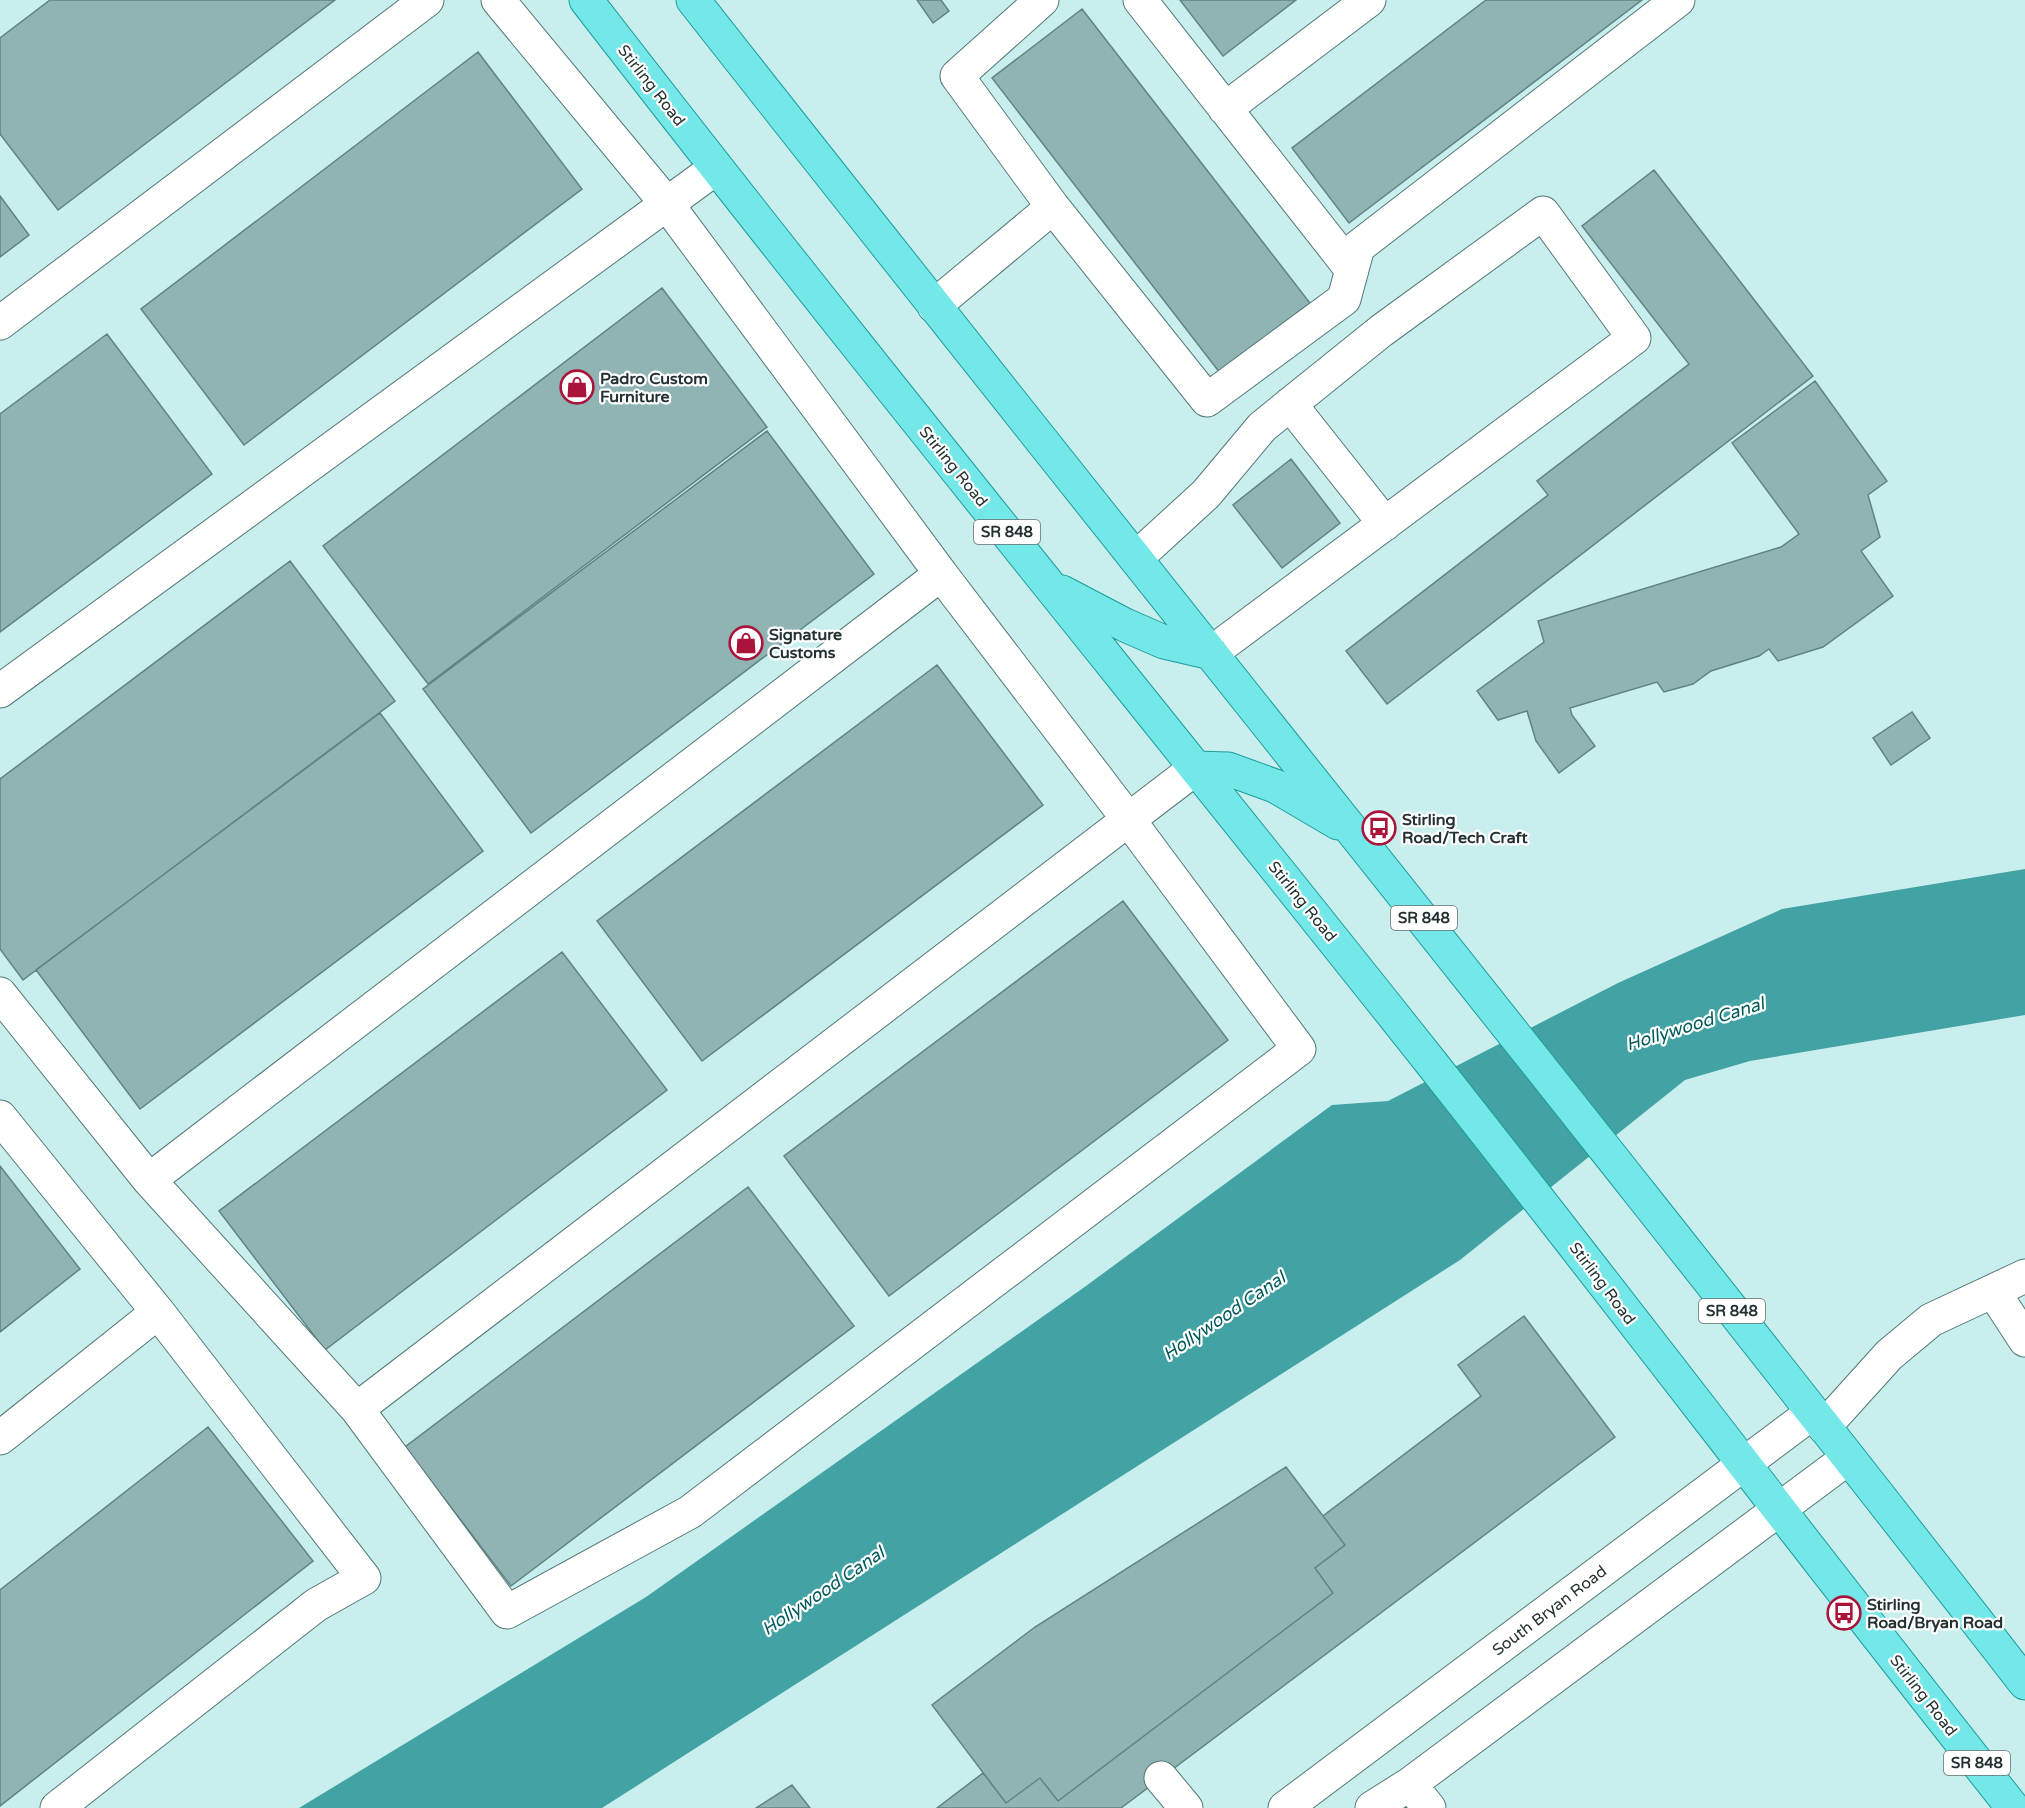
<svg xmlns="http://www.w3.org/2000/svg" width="2025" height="1808" font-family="'Varela Round',sans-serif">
<rect width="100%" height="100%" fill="#c8efee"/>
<path fill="#43a2a3" d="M2025 869V1015L1750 1061 1685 1080 1460 1260 602 1808H299L646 1597 1086 1286 1332 1105 1388 1101 1618 983 1782 909Z"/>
<path fill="#8fb4b3" stroke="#608484" stroke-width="1.5" d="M50 0H335L58 210 0 134V38Z
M917 0H941L949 11 933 23Z
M1180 0H1296L1223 56Z
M1486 0H1642L1349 223 1292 148Z
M1082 9 1310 303 1220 373 992 78Z
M478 52 582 189 244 445 141 309Z
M1654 170 1813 376 1387 704 1346 651 1548 495 1537 481 1689 364 1582 226Z
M0 196 29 235 0 257Z
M662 288 767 427 428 684 323 546Z
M107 334 212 474 0 632V414Z
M1815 381 1887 481 1868 495 1880 537 1861 551 1893 596 1823 647 1778 661 1769 649 1759 656 1711 671 1693 684 1664 692 1657 682 1570 708 1572 715 1595 746 1559 773 1536 741 1527 711 1498 720 1477 691 1544 642 1538 621 1781 547 1799 534 1732 443Z
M767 431 874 574 531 833 423 689Z
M1291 459 1340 523 1282 568 1233 505Z
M290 561 395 701 23 980 0 949V779Z
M937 665 1043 805 702 1061 597 921Z
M1912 712 1930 738 1891 765 1873 738Z
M380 713 483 851 140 1109 36 970Z
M1123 901 1228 1040 889 1296 784 1156Z
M562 952 667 1090 325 1350 219 1211Z
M0 1166 80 1269 0 1332Z
M748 1187 854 1326 511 1586 405 1447Z
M1524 1316 1615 1437 1121 1808H937L983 1773 1006 1803 1040 1778 1058 1801 1333 1593 1315 1568 1345 1545 1323 1516 1481 1396 1458 1365Z
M208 1427 313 1561 0 1806V1590Z
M1286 1467 1345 1545 1315 1568 1333 1593 1058 1801 1040 1778 1006 1803 932 1705 1035 1627Z
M792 1785 810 1808H756Z"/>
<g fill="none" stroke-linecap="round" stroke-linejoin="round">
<g stroke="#557878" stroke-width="35">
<path id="minor" d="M498 0 667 204 941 574
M1042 0 957 76 1053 207 1207 400 1344 299 1358 247 1678 0
M1140 0 1352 270
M1225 109 1369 0
M934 306 1053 207
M0 323 427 0
M1290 404 1385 524
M1136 558 1206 494 1262 427 1381 331 1543 213 1634 338 1211 653
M941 574 1128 819 1299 1049 690 1512 507 1612 357 1409 149 1180Z
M0 691 716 168
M0 994 149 1180
M0 1117 158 1312 364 1578 316 1605 57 1808
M1993 1291 2025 1340
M357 1409 1196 768
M1824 1427 1889 1355 1931 1320 2025 1276
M0 1438 158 1312
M1161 1778 1186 1808
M1410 1784 1429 1808
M1285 1808 1812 1413
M1372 1808 1410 1784 1848 1458"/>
</g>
<g stroke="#1c9d9e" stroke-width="35">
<path id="major" d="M586 0C862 357 1148 706 1429 1060 1625 1308 1816 1560 2013 1808
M693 0C1136 563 1586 1119 2025 1683
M1062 592 1125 625 1164 642 1211 653
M1196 768 1228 769 1275 786 1338 823"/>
</g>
<use href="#minor" stroke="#fff" stroke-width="33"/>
<use href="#major" stroke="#74e7e8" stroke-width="33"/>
</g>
<defs>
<g id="shop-ring" transform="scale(1.725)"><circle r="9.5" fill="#fff" stroke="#aa133a" stroke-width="1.5"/><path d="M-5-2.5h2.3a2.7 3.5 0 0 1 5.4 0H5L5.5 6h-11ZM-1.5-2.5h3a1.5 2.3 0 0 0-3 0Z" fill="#aa133a"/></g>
<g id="bus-ring" transform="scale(1.725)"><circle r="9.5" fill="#fff" stroke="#aa133a" stroke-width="1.5"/><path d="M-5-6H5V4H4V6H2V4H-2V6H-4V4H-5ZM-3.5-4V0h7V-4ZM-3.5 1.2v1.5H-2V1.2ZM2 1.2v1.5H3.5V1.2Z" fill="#aa133a"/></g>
</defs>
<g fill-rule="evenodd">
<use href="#shop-ring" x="577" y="387"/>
<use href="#shop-ring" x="746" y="643"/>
<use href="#bus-ring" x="1379" y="828"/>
<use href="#bus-ring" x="1844" y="1613"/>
</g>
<g text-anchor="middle" stroke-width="4.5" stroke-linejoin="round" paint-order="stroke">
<g fill="#fff" stroke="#65706f" stroke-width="1.5">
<rect x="974" y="520" width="66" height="24" rx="4.5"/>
<rect x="1391" y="906" width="66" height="24" rx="4.5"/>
<rect x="1699" y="1299" width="66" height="24" rx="4.5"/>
<rect x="1944" y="1751" width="66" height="24" rx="4.5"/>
</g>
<g font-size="15" font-weight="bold" fill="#233231">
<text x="1007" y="537">SR 848</text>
<text x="1424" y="923">SR 848</text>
<text x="1732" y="1316">SR 848</text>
<text x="1977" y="1768">SR 848</text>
</g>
<g font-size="16" fill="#233231" stroke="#fff">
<text transform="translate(652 85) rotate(52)" y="6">Stirling Road</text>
<text transform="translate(954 466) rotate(51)" y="6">Stirling Road</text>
<text transform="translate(1303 901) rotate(51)" y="6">Stirling Road</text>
<text transform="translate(1603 1283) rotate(53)" y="6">Stirling Road</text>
<text transform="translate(1549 1610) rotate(-37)" y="6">South Bryan Road</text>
<text transform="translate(1924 1695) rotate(52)" y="6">Stirling Road</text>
</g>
<g font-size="16" font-weight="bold" fill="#233231" stroke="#fff" text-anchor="start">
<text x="600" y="384">Padro Custom<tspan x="600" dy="18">Furniture</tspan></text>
<text x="769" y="640">Signature<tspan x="769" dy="18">Customs</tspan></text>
<text x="1402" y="825">Stirling<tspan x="1402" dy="18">Road/Tech Craft</tspan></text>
<text x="1867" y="1610">Stirling<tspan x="1867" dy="18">Road/Bryan Road</tspan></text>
</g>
<g font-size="18" font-style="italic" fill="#015959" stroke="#fff">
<text transform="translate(1695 1024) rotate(-17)" y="6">Hollywood Canal</text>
<text transform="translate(1224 1316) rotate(-34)" y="6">Hollywood Canal</text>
<text transform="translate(823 1591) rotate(-34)" y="6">Hollywood Canal</text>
</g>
</g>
</svg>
